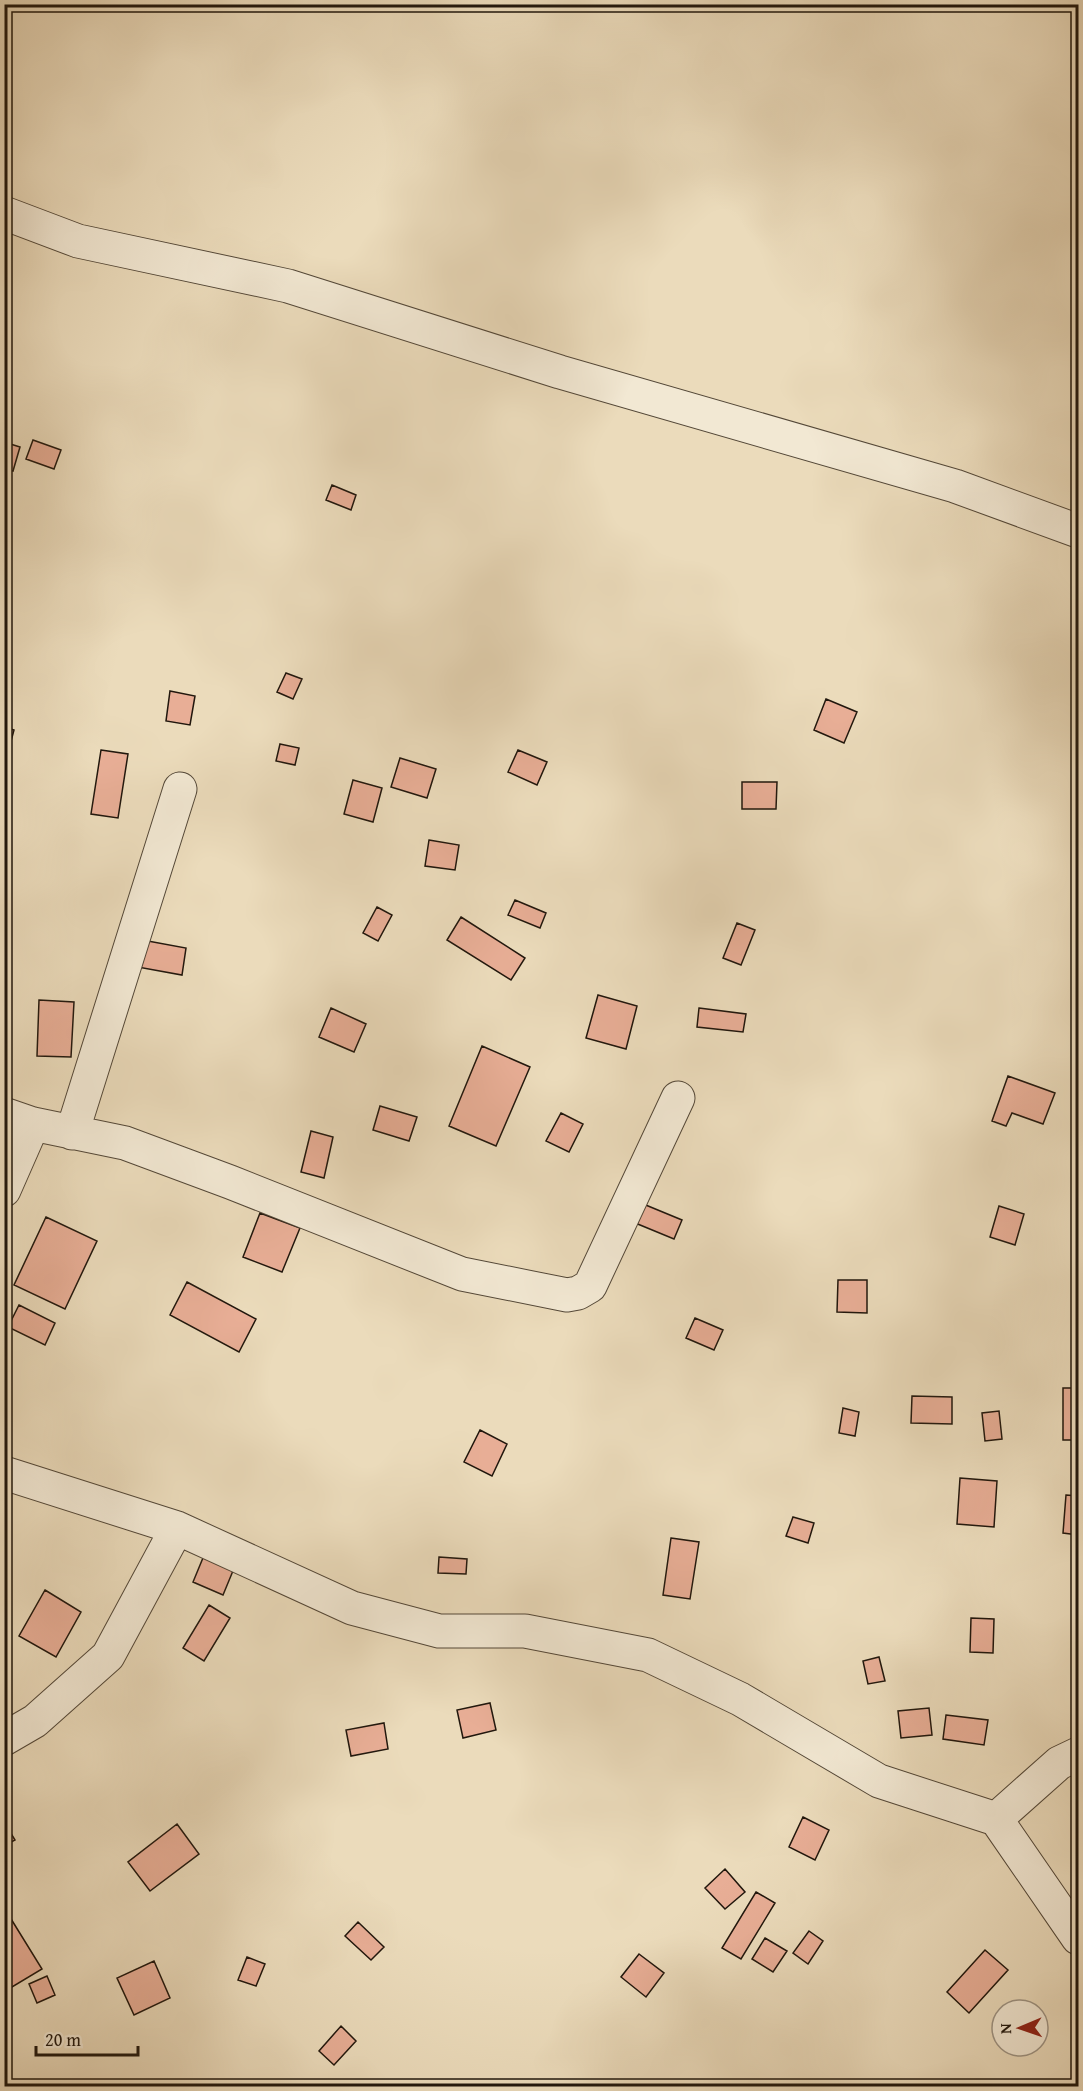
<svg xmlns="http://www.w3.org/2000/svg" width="1083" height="2091" font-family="'Gentium Book Plus',serif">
<rect width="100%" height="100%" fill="#ebdbbb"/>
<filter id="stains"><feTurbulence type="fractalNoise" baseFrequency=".00333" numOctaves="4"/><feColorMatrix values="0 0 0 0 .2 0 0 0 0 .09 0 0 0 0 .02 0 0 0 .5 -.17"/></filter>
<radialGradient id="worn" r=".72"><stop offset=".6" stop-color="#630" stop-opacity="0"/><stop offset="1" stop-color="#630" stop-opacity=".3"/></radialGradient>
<path fill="#e8ae96" stroke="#21170d" stroke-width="1.5" d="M33 440 61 450 54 469 26 459Z
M4 442 20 447 13 471 4 469Z
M332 485 356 495 351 510 326 500Z
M286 673 302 679 293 699 277 692Z
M170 691 195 696 190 725 166 721Z
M826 699 857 712 844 743 814 730Z
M4 727 14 730 4 767Z
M280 744 299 748 295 765 276 761Z
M101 750 128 754 118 818 91 814Z
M518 750 547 762 537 785 508 772Z
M400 758 436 769 427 798 391 787Z
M353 780 382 788 373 822 344 814Z
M742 782H777L776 809H742Z
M429 840 459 845 455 870 425 866Z
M4 871 11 874 4 890Z
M515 900 546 913 540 928 508 915Z
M377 907 392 915 378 941 363 933Z
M461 917 525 958 511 980 447 940Z
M737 923 755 930 741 965 723 958Z
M137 939 186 948 182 975 132 966Z
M598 995 637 1006 626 1049 586 1038Z
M39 1000 74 1002 71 1057 37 1056Z
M331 1008 366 1024 354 1052 319 1037Z
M699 1008 746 1014 743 1032 697 1027Z
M482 1046 530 1067 496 1146 449 1126Z
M1008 1076 1055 1093 1043 1124 1012 1113 1006 1126 992 1121Z
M380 1106 417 1117 409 1141 373 1130Z
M561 1113 583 1124 569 1152 546 1141Z
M311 1131 333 1137 324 1178 301 1172Z
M636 1201 682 1220 674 1239 628 1220Z
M999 1206 1024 1214 1015 1245 990 1237Z
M260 1213 300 1228 282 1272 243 1257Z
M46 1217 97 1241 65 1309 14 1285Z
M838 1280H867V1313L837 1312Z
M187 1282 256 1319 239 1352 170 1315Z
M19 1305 55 1323 45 1345 8 1327Z
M695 1318 723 1330 714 1350 686 1338Z
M1063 1388H1078V1440H1063Z
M912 1396 952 1397V1424L911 1423Z
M843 1408 859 1412 855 1436 839 1433Z
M999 1411 1002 1439 985 1441 982 1413Z
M480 1430 507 1444 492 1476 464 1462Z
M960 1478 997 1481 994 1527 957 1524Z
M1066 1495 1078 1496V1535L1063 1533Z
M793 1517 814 1523 808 1543 786 1536Z
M671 1538 699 1542 690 1599 663 1595Z
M205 1553 235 1566 223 1595 193 1582Z
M439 1557 467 1559 466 1574 438 1573Z
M45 1590 81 1612 56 1657 19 1636Z
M209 1605 230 1618 204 1661 183 1648Z
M971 1618 994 1619 993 1653 970 1652Z
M879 1657 885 1681 868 1684 863 1661Z
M490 1703 496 1730 463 1738 457 1710Z
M929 1708 932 1735 901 1738 898 1711Z
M946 1715 988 1720 984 1745 943 1739Z
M384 1723 388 1749 351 1756 346 1730Z
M803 1817 829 1830 815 1860 789 1847Z
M4 1822 15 1840 4 1846Z
M177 1824 199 1854 150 1891 128 1862Z
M725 1869 745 1892 725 1909 705 1888Z
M756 1892 775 1903 741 1959 722 1948Z
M8 1914 42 1969 12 1987 4 1975V1916Z
M358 1922 384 1947 371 1960 345 1936Z
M809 1931 823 1941 808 1964 793 1953Z
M765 1938 787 1951 773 1972 752 1959Z
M985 1950 1008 1970 969 2013 947 1992Z
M639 1954 664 1973 646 1997 621 1977Z
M247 1957 265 1964 256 1986 238 1980Z
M154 1961 170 1998 134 2015 117 1978Z
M47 1976 55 1995 37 2003 29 1984Z
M341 2026 356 2041 334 2065 319 2051Z"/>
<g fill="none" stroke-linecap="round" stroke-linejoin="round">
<g stroke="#544838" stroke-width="35">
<path id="minor" d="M4 213 78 241 288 286 560 372 955 486 1078 531
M4 1114 33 1124 125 1143 230 1182 462 1274 567 1295 578 1293 590 1286 678 1098
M72 1133 180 789
M4 1190 33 1124
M4 1473 177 1528 352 1608 439 1631H525L648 1655 740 1699 879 1781 996 1819 1078 1938
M4 1739 35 1721 108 1656 177 1528
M996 1819 1059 1763 1078 1754"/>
</g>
<use href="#minor" stroke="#f2e8d3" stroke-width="33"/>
</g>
<rect width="1083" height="2091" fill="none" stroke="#ebdbbb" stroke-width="24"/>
<rect x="6" y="6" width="1071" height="2079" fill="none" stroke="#21170d" stroke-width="3"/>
<rect x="12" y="12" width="1059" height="2067" fill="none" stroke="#21170d" stroke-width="1.5"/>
<g transform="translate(1020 2028) rotate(268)"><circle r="28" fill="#f2e8d3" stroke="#9e9484" stroke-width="1.5"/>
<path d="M0-4.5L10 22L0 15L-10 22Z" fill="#8f2418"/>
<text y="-9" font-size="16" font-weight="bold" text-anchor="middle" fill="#21170d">N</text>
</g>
<path d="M36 2046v9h102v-9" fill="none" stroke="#21170d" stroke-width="3"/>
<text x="45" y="2046" font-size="18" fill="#21170d" stroke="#f2e8d3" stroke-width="4.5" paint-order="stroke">20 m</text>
<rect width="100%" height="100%" filter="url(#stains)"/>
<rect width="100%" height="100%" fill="url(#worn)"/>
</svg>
